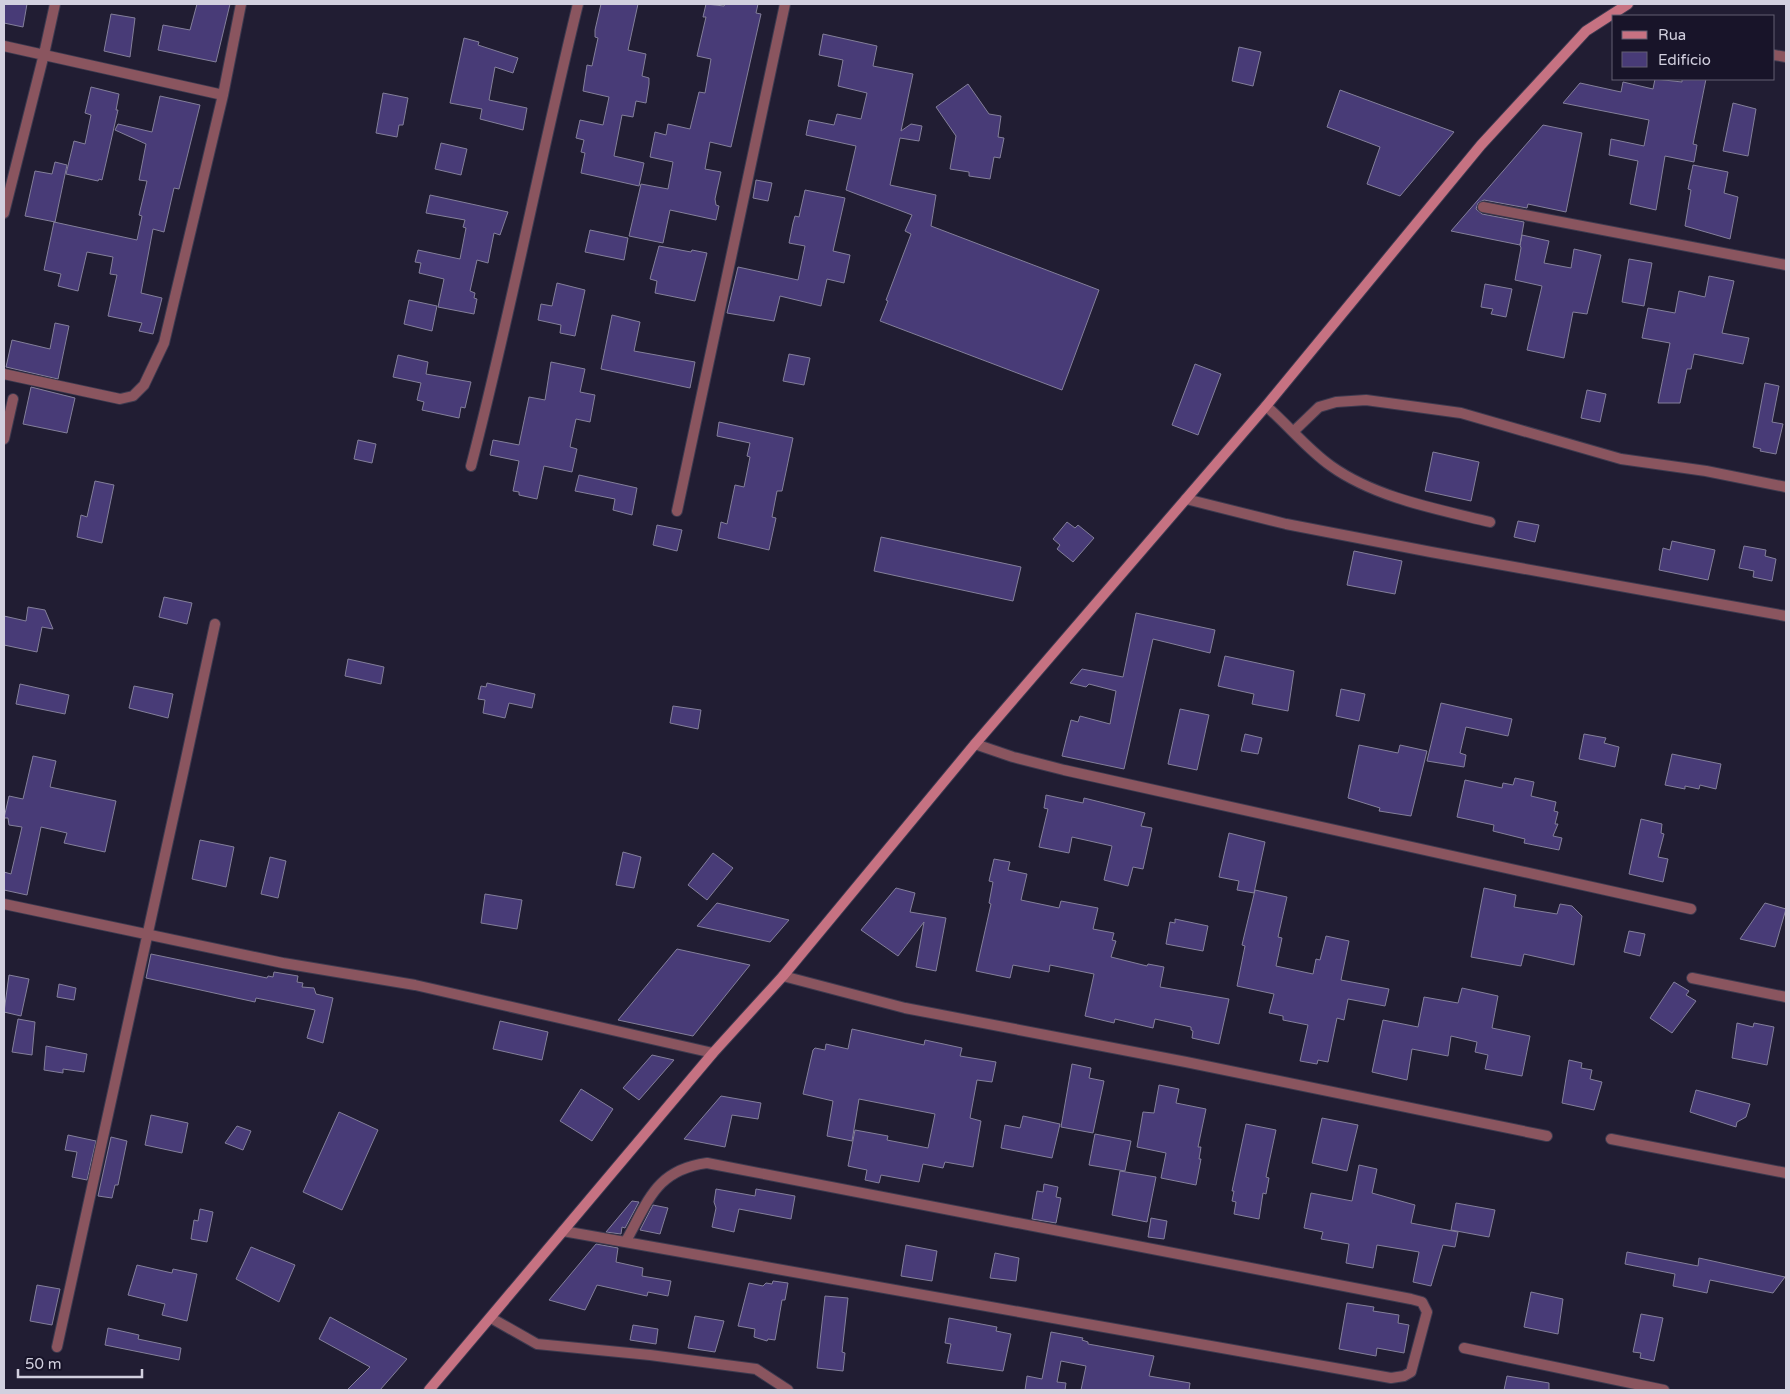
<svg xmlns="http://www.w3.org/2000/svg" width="1790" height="1394" font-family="'Varela Round',sans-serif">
<rect width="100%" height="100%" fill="#211d33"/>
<path fill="#483b77" stroke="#837f9a" d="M4 4H27L23 27 4 23Z
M197 4H230L216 62 158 50 163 25 190 30Z
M601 4H638L628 50 646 54 642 76 649 78V84L646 103 636 101 633 117 622 115 614 156 644 163 639 186 581 173 585 153 581 152 584 140 576 138 580 120 603 125 609 97 583 91 587 65 592 66 598 38 595 37V30Z
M706 4 724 6 725 4H758L756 13 761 14 731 147 710 142 705 169 721 172 715 199 716 205 719 206 716 220 670 210 663 243 629 236 641 184 668 189 673 162 650 157 655 132 666 135 668 124 690 129 699 92 705 93 711 59 697 56 706 17H703Z
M111 14 135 18 130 57 104 51Z
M823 34 877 46 873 66 913 74 901 131 911 124 922 126 919 141 900 138 890 185 936 195 931 226 1099 290 1062 390 880 321 888 301 886 300 911 234 905 231 912 215 846 190 856 146 806 135 809 120 834 125 837 114 861 119 867 93 838 86 843 60 819 55Z
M464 38 479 42 478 45 518 58 513 73 495 67 489 100 527 108 523 130 480 119 482 109 450 103Z
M1239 47 1261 52 1253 86 1232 81Z
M1655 79 1682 82V79H1706L1693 144 1697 145 1694 162 1665 156 1656 210 1630 204 1638 161 1609 155 1611 139 1644 146 1649 120 1563 103 1580 83 1621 92 1623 82 1653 89Z
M968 84 989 114 1001 116 998 137 1004 138 1000 158 994 157 990 179 969 176V172L950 169 956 136 936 107Z
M91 87 119 94 116 110H118L102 180 99 179 98 181 66 174 74 141 85 144 91 115 85 113Z
M1340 90 1454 132 1400 196 1367 184 1380 147 1327 127Z
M383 93 408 98 403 125H399L397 137 376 133Z
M160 96 200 105 179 189 174 188 164 232 153 229 141 293 162 298 153 334 139 331 142 323 108 316 117 275 110 274 113 257 87 252 78 291 58 286 61 274 44 270 54 222 137 240 142 216 139 215 147 181 139 180 146 144 115 130 118 124 152 132Z
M1733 103 1756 109 1748 156 1723 151Z
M1543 125 1582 133 1566 212 1528 204 1527 208 1484 200 1478 203 1476 209 1482 214 1524 222 1520 245 1522 235 1549 241 1544 263 1571 268 1574 249 1601 255 1587 314 1573 312 1564 358 1527 350 1542 286 1515 280 1521 248 1520 245 1451 231Z
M441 143 467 149 461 175 435 169Z
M55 162 67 165 55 222 25 216 35 171 52 174Z
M1693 165 1728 172 1724 193 1738 197 1730 239 1685 226 1691 190 1688 189Z
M756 180 772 183 768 201 753 198Z
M805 190 845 198 833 251 850 255 844 283 827 279 821 306 780 296 774 321 727 313 738 267 798 280 805 246 789 243 793 223 795 216 799 217Z
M430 195 508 212 500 235 494 233 488 263 477 260 470 291 475 293 474 298 477 299 474 314 438 307 444 279 419 273 421 263 415 262 418 250 460 259 466 228 463 227 465 220 426 213Z
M590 230 628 238 624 260 585 252Z
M659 246 691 252 692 250 707 253 695 301 655 293 657 281 650 279Z
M1629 259 1652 263 1644 306 1622 302Z
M1709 276 1734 281 1722 333 1749 338 1743 364 1694 354 1691 369H1687L1680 403H1658L1670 343 1642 338 1648 308 1675 313 1679 291 1705 297Z
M557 283 585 290 575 336 560 333 561 325 538 320 541 304 552 306Z
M1485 284 1512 289 1506 317 1491 314 1493 309 1481 307Z
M409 300 437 306 432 331 404 324Z
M612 315 640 322 634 351 695 362 690 388 601 369Z
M55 323 69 326 58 379 6 367 12 340 50 349Z
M789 354 810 358 804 385 783 381Z
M398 355 428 362 426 374 471 382 465 408 461 407 459 418 422 410 424 402 417 400 421 383 393 377Z
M551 362 585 369 580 392 595 395 590 422 576 419 570 447 577 449 572 472 544 466 537 499 519 495V492L513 491 519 461 490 455 493 440 519 445 529 397 545 400Z
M1195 364 1221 374 1198 435 1172 425Z
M1765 383 1779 386 1772 422 1783 424 1776 454 1760 451 1761 449 1753 447Z
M31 387 75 398 67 433 23 424Z
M1587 390 1606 394 1600 422 1581 418Z
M719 422 793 438 782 491H777L772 517 776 518 769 550 718 538 721 522 727 524 735 485 744 487 750 457 747 456 750 443 717 436Z
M358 440 376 444 372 463 354 459Z
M1433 452 1479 462 1471 501 1425 491Z
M579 475 637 488 632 515 613 510 615 499 575 491Z
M95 481 114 485 102 543 77 537 81 515 87 517Z
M1518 521 1539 525 1535 542 1514 537Z
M1067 522 1075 528 1078 525 1094 538 1073 562 1057 549 1060 545 1053 539Z
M657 525 682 530 677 551 653 545Z
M881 537 1021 567 1013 601 874 571Z
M1672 541 1715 550 1708 580 1659 570 1663 548 1670 550Z
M1744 546 1766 550 1765 556 1776 559 1772 581 1753 577 1754 571 1739 568Z
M1354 551 1402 561 1395 594 1347 585Z
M164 597 192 603 187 624 159 617Z
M28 607 45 610 53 629 42 627 37 652 4 645V616L26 621Z
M1136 613 1215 630 1210 653 1153 639 1124 769 1062 756 1071 720 1078 722 1080 716 1110 724 1116 691 1089 684 1086 687 1070 683 1082 669 1123 677Z
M1225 656 1294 671 1288 711 1252 704 1254 694 1218 686Z
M348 659 384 667 381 684 345 676Z
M487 683 535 694 532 708 509 703 505 718 483 713 485 700 478 699 481 686 486 687Z
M20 684 69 695 65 714 16 704Z
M134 686 173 694 168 718 129 708Z
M1341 689 1365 694 1359 721 1336 716Z
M1441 703 1512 719 1508 736 1466 727 1460 753 1466 755 1464 767 1427 761Z
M673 706 701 710 698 729 670 723Z
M1180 709 1209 715 1197 770 1168 764Z
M1245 734 1262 738 1258 754 1241 751Z
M1584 734 1606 738 1604 743 1619 747 1615 767 1579 759Z
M1359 745 1398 753 1400 745 1427 751 1411 816 1379 811 1380 808 1348 798Z
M1672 754 1721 764 1716 789 1700 785 1699 789 1685 786V789L1665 785Z
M33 756 56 761 50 787 116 801 105 852 64 843 67 833 41 827 27 895 4 890V872L11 874 22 827 9 825 8 818H4L9 796 23 799Z
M1515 778 1534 782 1531 796 1556 802 1554 811 1558 812 1555 824H1558L1553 836 1562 838 1559 850 1524 843 1525 839 1493 831 1494 825 1457 817 1465 780 1502 788 1503 783 1513 785Z
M1046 795 1083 803 1084 798 1145 813 1141 826 1152 828 1143 869 1133 867 1128 886 1104 880 1112 846 1072 837 1069 853 1039 847 1048 809 1044 808Z
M1641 819 1662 824 1661 833 1664 834 1658 857 1668 859 1663 882 1629 874Z
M1229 833 1265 842 1254 893 1237 890 1239 881 1219 877Z
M200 840 234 847 226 887 192 879Z
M623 852 641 857 634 888 616 885Z
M713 853 733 868 707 900 688 885Z
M270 857 286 861 278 898 261 894Z
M994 859 1010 862 1008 870 1027 874 1021 900 1059 908 1061 901 1098 908 1093 929 1114 933 1112 940 1116 941 1111 957 1147 966 1148 964 1164 967 1160 987 1229 999 1219 1044 1192 1038 1193 1031 1191 1030V1027L1155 1019 1153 1028 1115 1019 1114 1023 1085 1016 1094 974 1050 965 1049 972 1013 965 1010 978 976 971 991 904 989 903 993 882 989 881Z
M896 888 915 893 910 912 946 918 936 971 916 967 924 922 898 956 861 930Z
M1484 888 1516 895 1514 907 1557 914 1560 904 1572 906 1582 916 1574 965 1524 954 1521 966 1471 957Z
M1255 890 1287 897 1278 937 1282 938 1276 966 1313 974 1316 959 1320 960 1326 936 1349 941 1341 980 1389 989 1385 1006 1348 999 1344 1020 1337 1018 1328 1062 1318 1060 1317 1064 1300 1061 1308 1025 1283 1020V1016L1269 1013 1274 994 1237 986 1245 946 1242 945Z
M485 894 522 900 517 929 481 923Z
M717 903 789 920 770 942 697 926Z
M1765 903 1786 909 1775 947 1740 939Z
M1175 919 1208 926 1203 951 1166 944 1170 922 1175 923Z
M1629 931 1645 934 1640 956 1624 952Z
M677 949 750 965 693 1036 618 1020Z
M151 954 267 978 268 976 273 977 274 972 298 976 297 982 303 983 302 987 314 988 316 994 333 998 323 1043 307 1038 315 1010 256 998 255 1002 146 978Z
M9 975 29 979 21 1016 4 1012Z
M1674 982 1689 991 1686 995 1696 1001 1672 1033 1650 1018Z
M59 984 76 988 74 1000 57 997Z
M1462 988 1498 996 1492 1028 1530 1036 1522 1076 1485 1069 1488 1055 1475 1052 1477 1042 1451 1036 1448 1056 1412 1049 1407 1080 1372 1072 1383 1020 1418 1027 1424 997 1458 1003Z
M18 1019 35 1022 32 1055 12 1052Z
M500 1021 548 1032 542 1060 493 1049Z
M1737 1023 1753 1027 1754 1023 1774 1027 1767 1065 1732 1058Z
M852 1029 924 1045 925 1040 962 1048 960 1056 996 1062 992 1082 977 1080 970 1118 981 1121 973 1167 945 1162 943 1168 923 1164 919 1182 881 1175 879 1183 865 1180 867 1170 848 1166 855 1130 888 1136 887 1140 928 1148 935 1114 859 1099 852 1141 827 1136 833 1101 803 1094 813 1050 815 1048 825 1050 826 1044 848 1049Z
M46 1046 87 1054 84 1072 63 1069V1073L44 1070Z
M652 1055 674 1060 639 1100 623 1088Z
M1569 1060 1582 1063 1581 1068 1592 1070 1590 1079 1602 1082 1594 1110 1562 1103Z
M1072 1064 1091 1068 1089 1078 1104 1081 1093 1133 1061 1127Z
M1159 1085 1179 1089 1176 1103 1206 1109 1198 1147H1201L1199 1159H1201L1196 1185 1161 1178 1166 1153 1137 1147 1143 1112 1154 1113Z
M581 1089 613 1109 592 1141 560 1121Z
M1696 1090 1750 1104 1746 1117 1737 1122 1736 1127 1690 1112Z
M721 1096 761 1103 758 1119 732 1115 725 1147 684 1139Z
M339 1112 378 1130 342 1210 303 1192Z
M151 1115 188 1123 182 1153 145 1145Z
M1023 1116 1060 1124 1052 1158 1001 1148 1005 1125 1020 1128Z
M1322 1118 1358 1125 1347 1171 1312 1163Z
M1246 1124 1276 1130 1266 1177 1269 1178 1266 1194 1263 1193 1259 1219 1234 1214 1236 1202 1232 1201 1234 1191H1232Z
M237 1126 251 1131 243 1150 225 1143Z
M1095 1134 1131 1141 1125 1171 1089 1165Z
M68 1135 96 1141 87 1180 72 1177 77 1152 65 1150Z
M111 1137 127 1141 118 1185H115L112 1198 98 1196Z
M1359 1165 1377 1169 1372 1193 1415 1205 1411 1223 1458 1232 1455 1247 1443 1245 1431 1286 1413 1282 1419 1252 1377 1245 1373 1268 1346 1263 1349 1244 1321 1239 1323 1232 1304 1228 1311 1193 1352 1201Z
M1120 1171 1156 1177 1147 1222 1112 1215Z
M1044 1184 1058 1187 1056 1197 1061 1198 1056 1223 1032 1219 1037 1191 1043 1192Z
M716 1189 755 1196 756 1189 795 1196 791 1219 739 1209 734 1232 712 1227 716 1208 714 1202Z
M632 1201 639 1202 625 1228 622 1227 621 1234 606 1232Z
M1456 1203 1495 1210 1489 1237 1451 1230Z
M653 1205 668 1208 660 1234 640 1230Z
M200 1209 213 1212 207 1242 191 1239 194 1220 198 1221Z
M1151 1218 1167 1221 1164 1239 1148 1237Z
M596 1244 618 1248 616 1262 643 1268 642 1276 671 1281 668 1296 648 1292 647 1296 597 1285 585 1310 549 1300Z
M906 1245 937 1251 932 1281 901 1276Z
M251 1247 295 1265 279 1302 236 1279Z
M1627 1252 1698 1266 1699 1258 1785 1277 1773 1293 1710 1280 1707 1293 1673 1286 1675 1274 1625 1264Z
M995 1253 1019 1258 1016 1281 990 1278Z
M137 1265 172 1273 173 1269 197 1274 187 1321 162 1315 165 1304 128 1295Z
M773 1281 788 1283 785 1300H782L775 1340 768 1339 767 1341 754 1337 755 1329 738 1326 749 1283 763 1286 766 1283 772 1284Z
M37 1285 60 1289 52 1325 30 1321Z
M1531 1292 1563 1299 1558 1334 1524 1327Z
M825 1296 848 1298 842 1352 845 1353 843 1371 817 1368Z
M1347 1303 1374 1307 1373 1311 1399 1315 1398 1323 1409 1325 1404 1353 1377 1348 1376 1356 1339 1349Z
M1641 1314 1663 1318 1654 1361 1640 1358 1641 1353 1633 1352Z
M695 1316 724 1321 715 1352 688 1348Z
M330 1317 407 1359 380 1390H347L370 1367 319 1339Z
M949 1318 997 1327 996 1331 1011 1334 1003 1371 947 1363 951 1344 945 1343Z
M633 1325 658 1329 656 1344 630 1340Z
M108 1328 139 1335 138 1339 181 1348 179 1360 105 1345Z
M1051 1332 1083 1338 1082 1340 1088 1342V1344L1154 1356 1149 1376 1190 1383 1189 1390H1081L1086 1366 1061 1361 1057 1382 1066 1383 1065 1390H1025L1027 1376 1042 1379Z
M1507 1376 1549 1383V1390H1504Z"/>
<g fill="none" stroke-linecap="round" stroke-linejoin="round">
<g stroke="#3d3a4f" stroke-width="12">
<path id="street" d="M4 46 223 95
M1774 55 1786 57
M1483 207 1786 265
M4 213 44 54 55 4
M4 374 120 399 133 396 144 385 164 343 223 95 241 4
M1266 406C1287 424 1308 450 1331 466 1376 498 1437 509 1490 522
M1294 431 1319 407 1336 402 1366 400 1461 413 1621 459 1706 471 1786 487
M4 439 13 399
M471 466C511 313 540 158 578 4
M1186 499 1286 524 1431 552 1786 616
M677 511 785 4
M975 744 1013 757 1064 770 1691 909
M4 904 283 963 415 985 713 1053
M783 976 905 1008 1186 1062 1547 1136
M1692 978 1786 997
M1611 1139 1786 1173
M563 1231 1391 1378 1404 1376 1411 1372 1427 1312 1422 1302 1411 1299 707 1163C656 1170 649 1200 626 1241
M491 1318 537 1344 650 1355 756 1369 788 1390
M57 1347C112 1106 163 865 215 624
M1464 1348 1664 1390"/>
</g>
<g stroke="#3d3a4f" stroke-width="12">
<path id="secondary" d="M429 1390 713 1053 783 976 975 744 1266 406 1481 145 1586 31 1628 4"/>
</g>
<use href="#street" stroke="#8a555f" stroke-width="10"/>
<use href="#secondary" stroke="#c67282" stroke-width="10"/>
</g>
<rect width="1790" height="1394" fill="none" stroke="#d2d0df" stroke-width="10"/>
<rect x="1612" y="15" width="162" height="65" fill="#181429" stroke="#625f72"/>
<rect x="1622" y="31" width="25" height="8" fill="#c67282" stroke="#625f72"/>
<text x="1658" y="40" font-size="15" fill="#d2d0df">Rua</text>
<rect x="1622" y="52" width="25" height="15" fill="#483b77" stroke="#625f72"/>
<text x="1658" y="65" font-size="15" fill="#d2d0df">Edifício</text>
<path d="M18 1369v8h124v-8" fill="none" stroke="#d2d0df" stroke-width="2.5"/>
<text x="25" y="1369" font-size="15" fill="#d2d0df" stroke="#181429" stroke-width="4" paint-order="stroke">50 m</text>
</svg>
